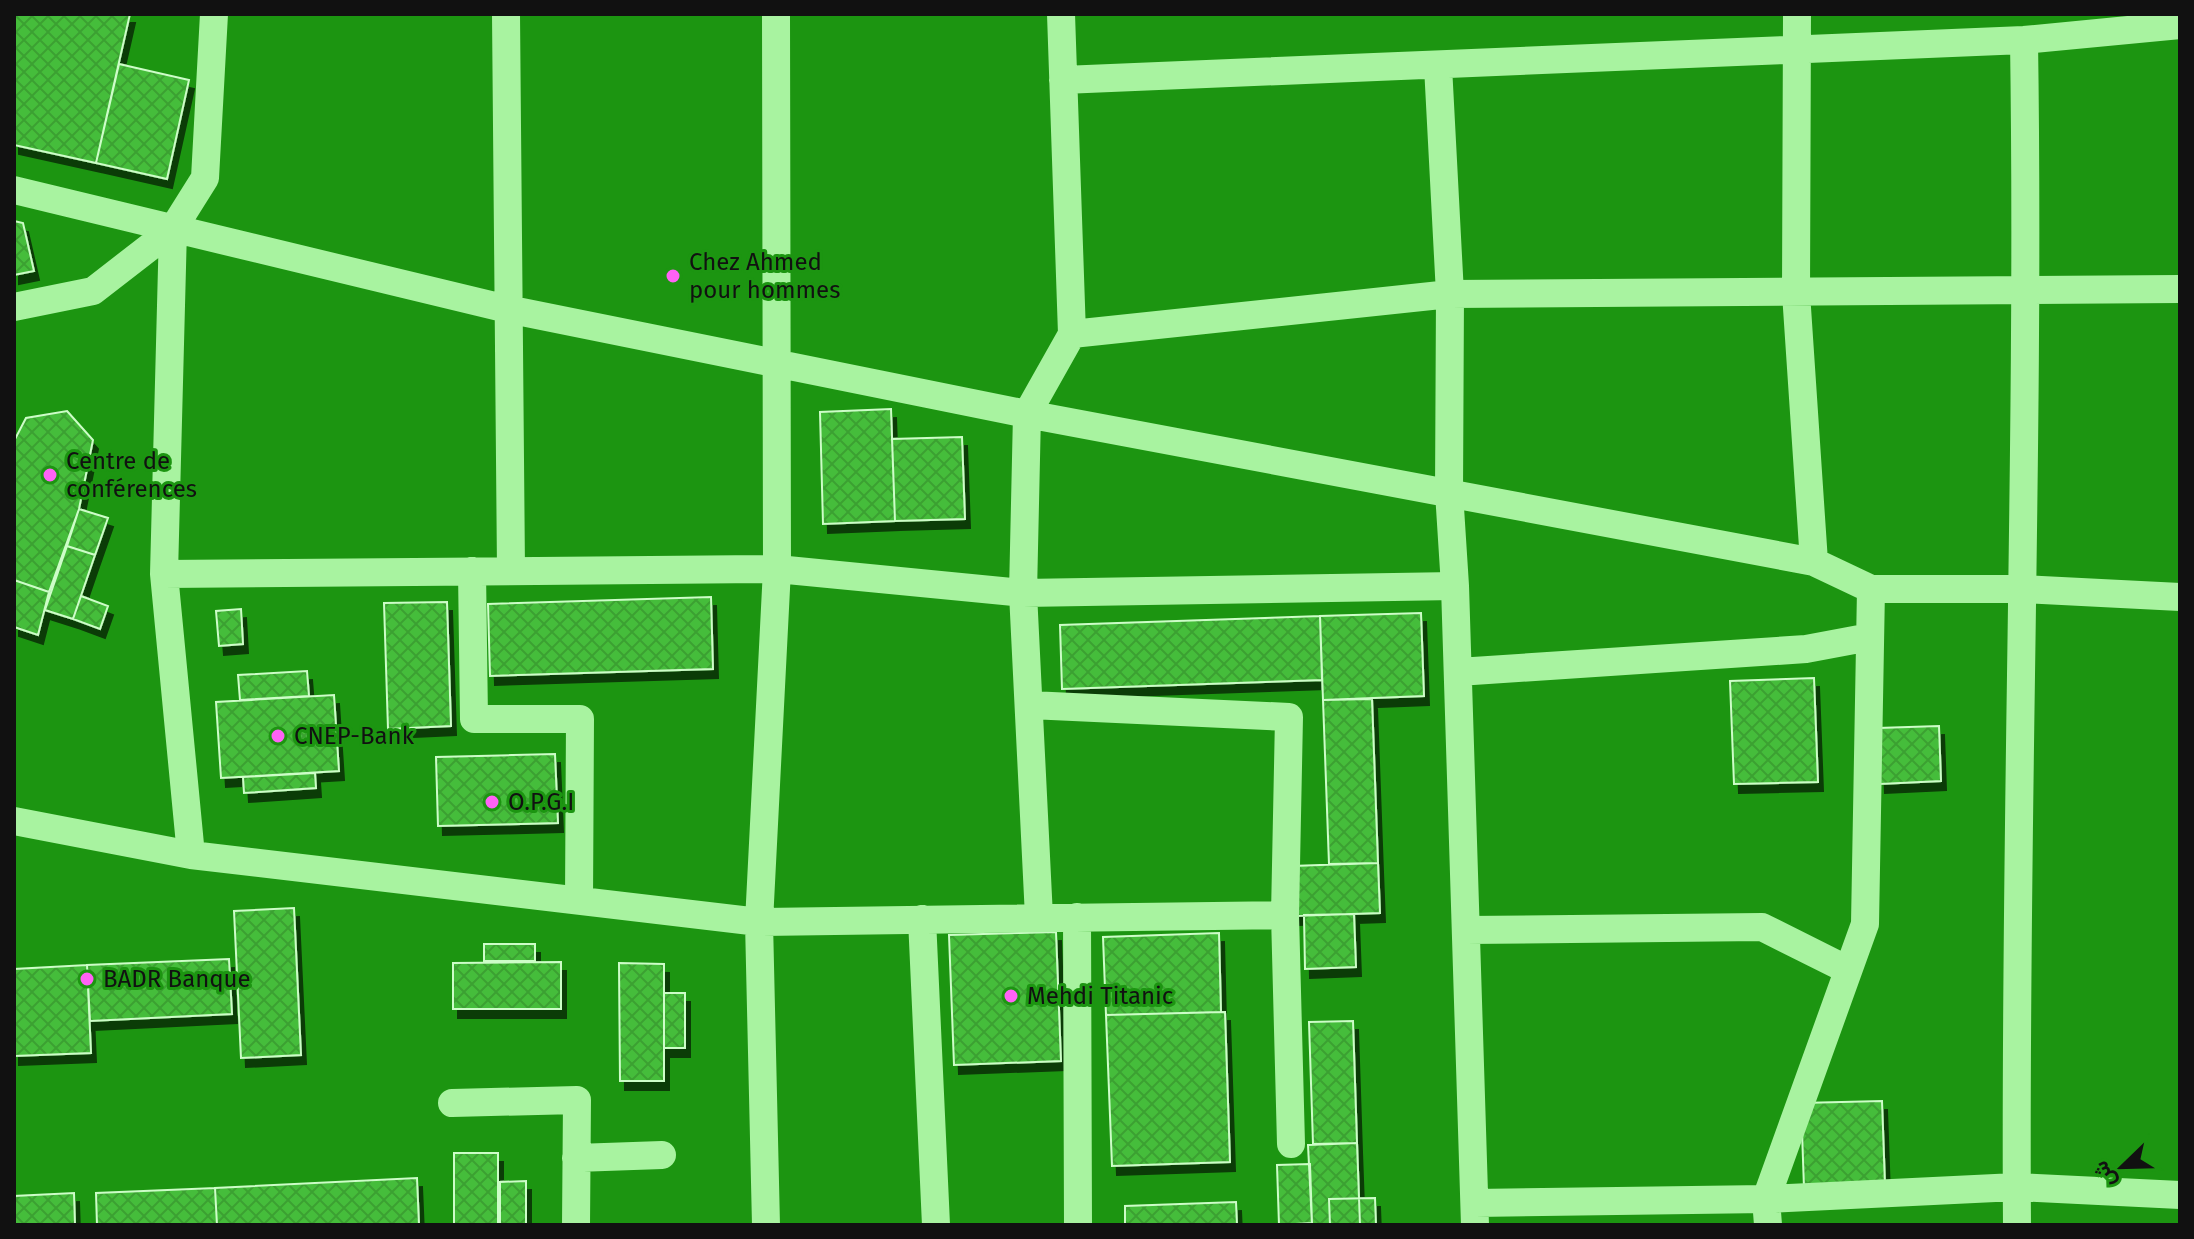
<svg xmlns="http://www.w3.org/2000/svg" width="2194" height="1239" font-family="'Fira Sans',Vazirmatn,sans-serif">
<defs>
<pattern id="building-cross-hatch" width="8" height="8" patternUnits="userSpaceOnUse" patternTransform="scale(2)"><rect width="8" height="8" fill="#45bd3a"/><path d="M0 0l8 8M0 8l8-8" fill="none" stroke="#3ba132"/></pattern>
<filter id="shadow"><feDropShadow dx="5" dy="9" stdDeviation="0" flood-color="#0009"/></filter>
</defs>
<rect width="100%" height="100%" fill="#1c9511"/>
<path fill="url(#building-cross-hatch)" stroke="#cdfdc8" stroke-width="2" filter="url(#shadow)" d="M14 14H130L96 163 14 145Z
M119 64 189 80 167 179 96 163Z
M14 221 23 223 34 271 14 275Z
M891 409 895 521 823 524 820 412Z
M67 411 93 440 79 509 49 592 14 580V441L26 418Z
M962 437 965 519 895 521 892 439Z
M79 509 108 518 95 555 67 546Z
M67 546 95 555 73 619 45 610Z
M14 580 49 592 38 635 14 627Z
M81 596 108 606 100 629 73 619Z
M711 597 713 669 490 676 488 604Z
M447 602 451 726 388 729 384 603Z
M241 609 243 644 219 646 216 611Z
M1421 613 1424 696 1323 700 1320 616Z
M1320 616 1322 680 1062 689 1060 625Z
M307 671 309 696 240 700 238 675Z
M1814 678 1818 782 1734 784 1730 681Z
M334 695 339 771 221 778 216 702Z
M1372 699 1378 863 1329 864 1323 700Z
M1939 726 1941 781 1880 784 1878 728Z
M555 754 558 823 438 826 436 757Z
M315 773 316 788 244 793 243 777Z
M1378 863 1380 913 1294 916 1292 866Z
M294 908 301 1055 241 1058 234 911Z
M1354 914 1356 967 1305 969 1304 915Z
M1056 932 1061 1061 954 1065 949 935Z
M1219 933 1221 1012 1106 1015 1103 937Z
M484 944H535V961H484Z
M229 959 232 1014 90 1021 87 965Z
M561 962V1009H453V963Z
M619 963 664 964V1081H620Z
M87 965 91 1053 14 1056V969Z
M664 993H685V1048H664Z
M1225 1012 1230 1162 1112 1166 1106 1015Z
M1353 1021 1357 1143 1313 1144 1309 1022Z
M1882 1101 1885 1185 1804 1188 1801 1103Z
M1357 1143 1360 1225H1312L1308 1145Z
M454 1153H498V1225H454Z
M1310 1164 1312 1223 1279 1225 1277 1165Z
M417 1178 419 1225H217L215 1188Z
M526 1181V1225H500V1182Z
M215 1188 217 1225H97L96 1193Z
M74 1193 75 1225H14V1196Z
M1375 1198 1376 1225H1330L1329 1199Z
M1236 1202 1237 1225H1125V1206Z"/>
<g fill="none" stroke-linecap="round" stroke-linejoin="round">
<path stroke="#a8f3a0" stroke-width="28" d="M506 14 511 571
M1797 14 1796 293 1814 562
M1438 66 1450 294 1449 492 1455 586 1475 1225
M1063 80 2024 40 2180 25
M14 190 507 309 1027 414 1814 562 1871 589H2021L2180 597
M14 307 93 291 173 229
M1072 334 1450 294 2180 289
M472 571 474 719H580L579 900
M164 574 777 569 1023 593 1455 586
M1458 672 1806 649 1870 637
M1030 705 1289 717 1285 915 1291 1144
M14 821 191 855 759 922 1285 915
M191 855 164 574 173 229 205 178 214 14
M1039 917 1023 593 1027 414 1072 334 1061 14
M1077 917 1078 1225
M922 919 936 1225
M1466 930 1762 927 1848 970
M452 1103 577 1100 576 1225
M576 1158 662 1155
M1475 1203 1766 1199 2016 1187 2180 1195
M766 1225 759 922 777 569 776 14
M1768 1225 1766 1199 1865 924 1871 589
M2017 1225C2014 830 2030 435 2024 40"/>
</g>
<g fill="#ff62f5" stroke="#1c9511" stroke-width="3">
<circle cx="673" cy="276" r="8"/>
<circle cx="50" cy="475" r="8"/>
<circle cx="278" cy="736" r="8"/>
<circle cx="492" cy="802" r="8"/>
<circle cx="87" cy="979" r="8"/>
<circle cx="1011" cy="996" r="8"/>
</g>
<g text-anchor="middle" stroke-width="6" stroke-linejoin="round" paint-order="stroke">
<g font-size="24" fill="#111" stroke="#1c9511" text-anchor="start">
<text x="689" y="270">Chez Ahmed<tspan x="689" dy="28">pour hommes</tspan></text>
<text x="66" y="469">Centre de<tspan x="66" dy="28">conférences</tspan></text>
<text x="294" y="744">CNEP-Bank</text>
<text x="508" y="810">O.P.G.I</text>
<text x="103" y="987">BADR Banque</text>
<text x="1027" y="1004">Mehdi Titanic</text>
</g>
</g>
<rect width="2194" height="1239" fill="none" stroke="#111111" stroke-width="32"/>
<g transform="translate(2122 1167) rotate(247)" stroke="#1c9511" stroke-width="6" paint-order="stroke">
<path d="M0-6L14 30L0 20L-14 30Z" fill="#111111"/>
<text y="-12" font-size="22" font-weight="bold" text-anchor="middle" fill="#111111">ش</text>
</g>
</svg>
